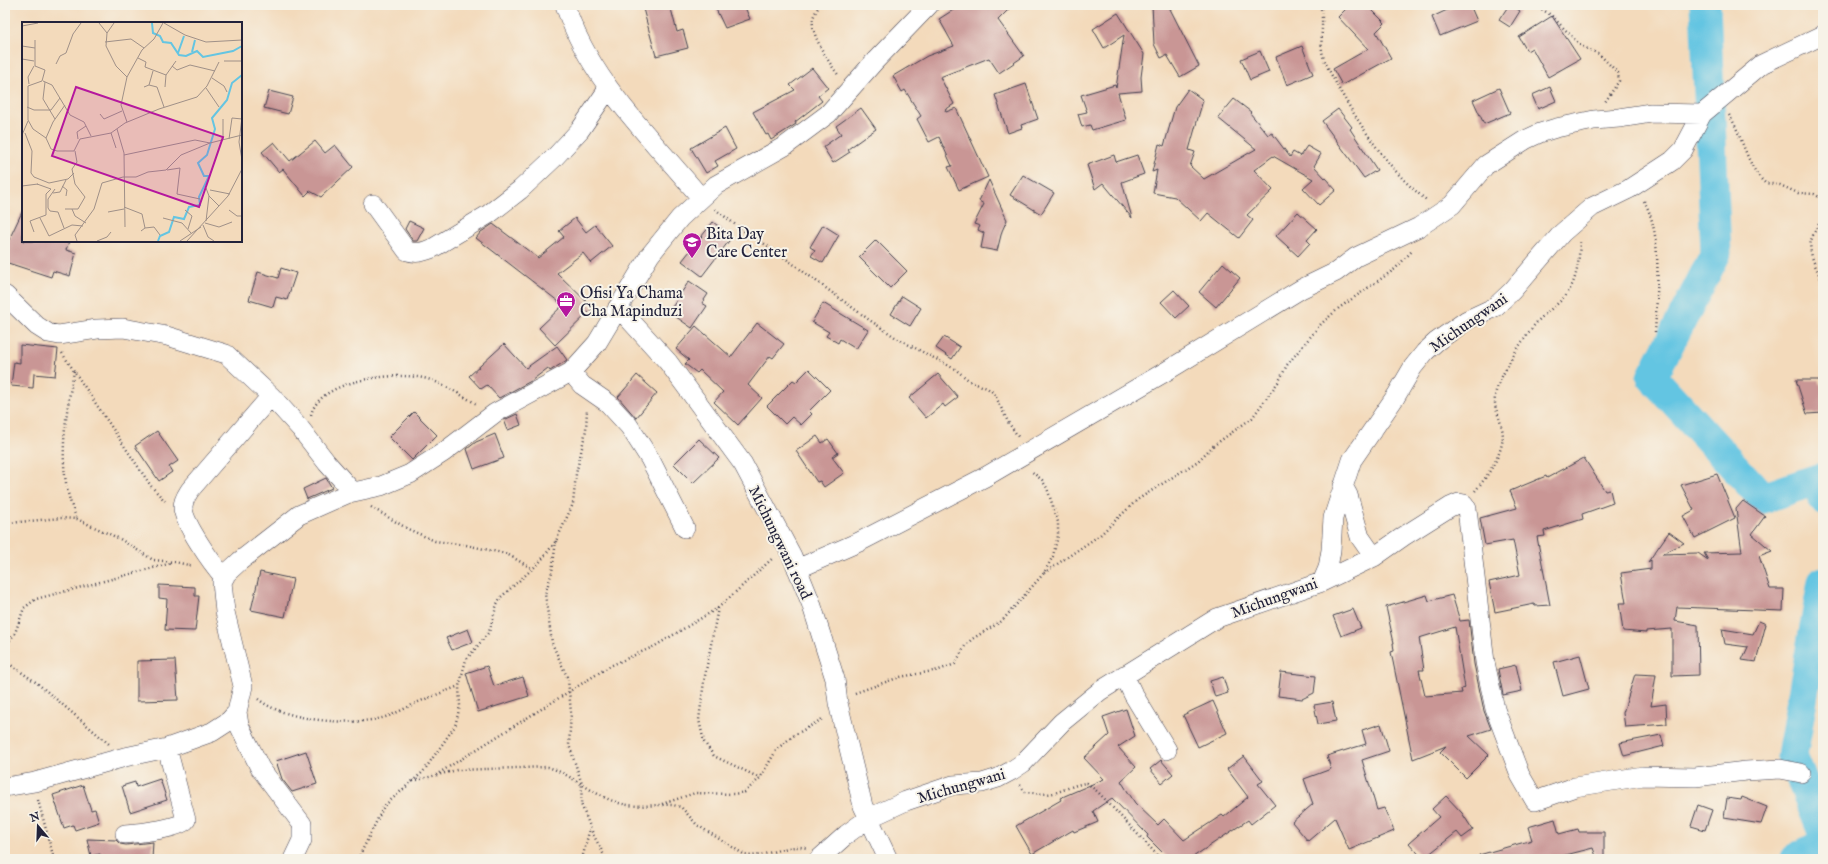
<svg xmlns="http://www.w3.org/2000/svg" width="1828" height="864" font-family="'IM FELL English',serif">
<rect width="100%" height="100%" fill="#f7f3e8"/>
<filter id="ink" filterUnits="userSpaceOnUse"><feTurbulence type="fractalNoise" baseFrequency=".025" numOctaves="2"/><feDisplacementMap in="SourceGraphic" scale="8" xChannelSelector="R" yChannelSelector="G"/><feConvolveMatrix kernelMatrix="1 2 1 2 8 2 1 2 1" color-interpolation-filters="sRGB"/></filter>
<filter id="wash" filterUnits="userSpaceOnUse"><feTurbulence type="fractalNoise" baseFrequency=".012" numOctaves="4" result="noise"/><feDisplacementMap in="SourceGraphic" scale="16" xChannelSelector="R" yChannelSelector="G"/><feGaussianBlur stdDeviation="0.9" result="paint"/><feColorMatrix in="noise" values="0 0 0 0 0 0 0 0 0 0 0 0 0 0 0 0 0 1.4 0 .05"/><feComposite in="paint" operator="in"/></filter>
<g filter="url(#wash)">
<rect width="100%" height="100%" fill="#f3dabb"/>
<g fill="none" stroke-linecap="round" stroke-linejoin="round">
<path stroke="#64c5e2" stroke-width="31" d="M1705 5 1716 253 1652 377 1763 498 1818 479 1823 499
M1823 582 1792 756 1823 832
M1795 859 1823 844"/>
</g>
<g id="blocks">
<path fill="#c99695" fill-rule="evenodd" d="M642 5H670L677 32 683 30 688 48 656 56Z
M714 5H744L750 19 725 28Z
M961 5H1013L998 20 1024 56 999 73 989 58 940 77 954 104 945 110 946 112 956 108 988 177 959 190 948 167 952 166 939 137 929 142 917 119 921 116 905 90 902 92 893 76 927 56 954 46 939 19Z
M1152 5H1168L1199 66 1180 77 1167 55 1161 58 1154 44Z
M1350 5H1367L1385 23 1376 32 1391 58 1342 85 1333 69 1368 49 1338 17Z
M1458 5H1470L1477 21 1440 36 1432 17Z
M1509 5H1512L1520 11 1510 27 1499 20Z
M1118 13 1144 54 1141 77 1142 91 1118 93 1126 120 1092 130 1090 125 1082 127 1078 114 1087 112 1081 95 1115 85 1116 88 1124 35 1104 48 1093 29Z
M1552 16 1580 59 1548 77 1532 48 1527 51 1519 37Z
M1302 46 1313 74 1287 85 1276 57Z
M1260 51 1269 72 1250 80 1241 59Z
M812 68 828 88 818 96 822 101 795 122 796 124 771 140 768 134 766 135 753 112 795 90 790 85Z
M1026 84 1038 119 1021 125 1022 128 1008 133 995 95Z
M1550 87 1556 101 1538 109 1532 95Z
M1499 88 1510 113 1484 124 1473 100Z
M1188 89 1203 100 1189 150 1195 152 1190 166 1204 179 1256 149 1218 118 1234 99 1251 112 1250 113 1268 135 1272 133 1290 157 1293 152 1300 156 1307 146 1321 154 1314 166 1336 190 1319 205 1303 188 1313 179 1273 156 1254 170 1273 190 1247 215 1253 220 1239 238 1208 213 1201 221 1175 197 1153 193 1157 170 1152 172 1159 144 1164 146 1175 107Z
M269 91 293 97 288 114 264 108Z
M861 108 876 129 848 149 850 152 833 163 823 147 841 134 836 126Z
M1338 109 1352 127 1350 129 1377 170 1364 178 1322 121Z
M725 128 736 149 715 161 718 166 706 173 691 148Z
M315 141 325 153 335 145 353 167 321 197 310 191 305 196 283 169 279 172 262 152 274 142 290 161Z
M1114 155 1116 162 1137 155 1144 174 1122 182 1132 218 1103 183 1095 189 1087 165Z
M1023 175 1054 193 1041 214 1010 195Z
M989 180 1007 220 1002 231 997 251 981 248 984 233 978 230 980 226 974 224 984 204 979 201Z
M23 210V241H69L66 250 76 253 70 276 53 271 51 277 5 262V248Z
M1298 212 1317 229 1307 240 1310 243 1298 256 1276 236Z
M575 218 586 232 595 225 612 246 591 263 583 253 557 273 593 308 555 345 539 328 563 305 476 238 481 232 493 224 538 258 564 237 559 231Z
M409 221 424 228 417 241H413L405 229Z
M713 222 732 237 702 276 682 261Z
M823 225 839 235 823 263 811 256 815 250 810 247Z
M876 240 907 271 890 288 859 257Z
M1223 263 1240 278 1216 307 1199 292Z
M281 268 296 273 287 300 276 297 273 307 249 300 258 272 278 278Z
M689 281 708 294 702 303 707 306 692 328 669 312Z
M1174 290 1189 306 1176 318 1161 302Z
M902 296 921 308 910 326 891 314Z
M823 303 868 330 856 349 840 339 838 343 826 336 829 332 812 322Z
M757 323 784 344 773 358 770 356 748 385 762 398 738 425 714 402 723 392 700 370 697 373 685 364 689 360 676 349 696 326 731 357Z
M944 337 960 347 952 359 936 348Z
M504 344 526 368 557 346 567 360 550 371 548 368 531 381 499 398 487 385 481 389 469 376Z
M20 345 58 349 55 376 34 374 33 388 11 386 14 362 20 363Z
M809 369 830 390 809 411 812 414 801 425 792 417 785 424 767 406 793 380 796 382Z
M938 374 958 397 945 407 943 404 926 418 909 398Z
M637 375 657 393 636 418 618 397Z
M1796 380H1819L1823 389V413L1807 414Z
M414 412 437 435 412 460 389 437Z
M517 414 521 425 508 430 504 420Z
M157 431 178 461 169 467 172 472 159 481 135 446Z
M495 434 504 458 474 469 467 449 476 442Z
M817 436 822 443 828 439 838 453 832 457 844 473 824 487 820 481 817 482 796 451Z
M699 439 719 458 693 483 674 464Z
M1584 458 1605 491 1610 490 1613 503 1582 514 1583 519 1544 531 1545 536 1537 537 1550 605 1535 606 1534 604 1495 612 1489 582 1520 575 1513 540 1485 545 1480 518 1517 508 1510 491 1546 476 1547 478Z
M1717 474 1735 518 1695 538 1683 516 1694 510 1681 485Z
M326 478 332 488 307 499 303 489Z
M1743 501 1765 516 1752 534 1772 551 1759 556 1770 589H1784L1783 611 1677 607 1675 621 1698 625 1699 675 1672 676V629L1646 631V633L1623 631 1619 603H1626L1621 573 1651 569V560L1648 562 1669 532 1684 543 1662 554 1698 553 1708 560 1704 553 1742 552 1736 509Z
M260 572 293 579 285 617 251 610Z
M159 585 195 587V596H199L195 631 165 630 167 599 159 598Z
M1427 595 1429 601 1452 595 1460 621 1469 620 1474 664 1484 711 1491 729 1469 736 1489 755 1466 778 1440 752 1446 746 1413 759 1391 652 1394 651 1393 643H1394L1386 607ZM1455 627 1465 688 1461 689 1462 693 1425 696 1419 670H1424L1419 638Z
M1353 609 1361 628 1341 636 1333 616Z
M1759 621 1766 624 1756 662 1742 660 1748 647 1725 644 1722 629 1753 634Z
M468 629 473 642 452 650 446 638Z
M1580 655 1589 689 1563 696 1554 662Z
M175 660 178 700 137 701V661Z
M1516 665 1522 691 1503 695 1498 669Z
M487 666 494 686 523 677 529 696 478 712 466 673Z
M1281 672 1316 676 1314 693 1302 699 1278 696Z
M1635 674 1656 675 1651 706 1666 704 1667 724 1625 727 1623 713Z
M1223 677 1228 693 1215 697 1210 681Z
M1213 701 1227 733 1198 747 1183 715Z
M1332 702 1336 721 1318 724 1314 705Z
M1126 709 1135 736 1118 747 1136 767 1121 781 1135 803 1158 825 1164 819 1184 840 1222 815 1224 817 1248 797 1227 769 1244 756 1263 781 1258 784 1275 805 1251 824 1248 820 1190 859H1169L1147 837 1148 835 1112 798 1093 811 1098 822 1074 832 1073 830 1032 854 1016 826 1061 800 1060 798 1104 779 1084 758 1109 735 1103 717Z
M1381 724 1389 751 1362 760 1377 810 1384 808 1394 831 1349 850 1335 818 1308 841 1292 822 1313 804 1304 779 1331 769 1327 756 1366 744 1362 730Z
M1661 735 1664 746 1624 756 1620 743Z
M306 751 317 784 292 792 282 779 276 761Z
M1161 760 1173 774 1162 783 1150 769Z
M160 779 167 800 130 812 122 786 135 782 136 787Z
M83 785 91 810 95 809 99 822 75 830 73 825 64 828 53 795Z
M1446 796 1462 813 1473 830 1462 838 1457 832 1423 859 1409 843 1439 817 1432 809Z
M1742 797 1767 807 1761 824 1724 818 1727 798 1741 800Z
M1698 805 1712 810 1705 830 1691 826Z
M1555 819 1559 834 1578 829 1579 832H1604V859H1597L1593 848 1558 857 1559 859H1479V855L1532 840 1528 827Z
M87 839 116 840 120 844 126 845 153 842 152 859H102L100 854 91 856Z"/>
</g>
</g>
<g filter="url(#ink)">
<use href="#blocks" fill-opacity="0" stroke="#413e4e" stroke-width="1"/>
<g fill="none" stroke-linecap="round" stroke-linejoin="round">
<g stroke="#413e4e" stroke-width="20">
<path id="minor" d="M565 5C590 82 651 137 701 198
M373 204 407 251C417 254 423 252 433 248L489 214 520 190 554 158 580 130 608 89
M5 295 37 326 48 333 59 335 97 329 123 328 167 336 226 354 271 396 300 428 327 463 353 492
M618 307 668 362 743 464 792 556 811 603 835 679 838 703 863 806 888 859
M571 372 582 385 608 403 629 426 650 459 685 528
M1343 486 1348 495 1360 537 1374 557
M797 569 859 542 985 477 1165 372 1301 289 1336 272 1356 257 1419 227 1452 205 1486 165 1525 140 1540 133 1556 128 1594 120 1619 118 1651 113 1702 114 1762 64 1823 35
M224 577C213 565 183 523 183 507 183 500 187 495 190 490L271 396
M1322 582 1374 557 1404 536 1450 507 1459 503 1464 504 1467 509 1485 662 1495 709 1520 775 1535 801 1575 787 1643 776 1695 777 1746 771 1780 769 1801 773
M1124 675 1133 694 1167 750
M237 712 239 725 260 768 302 824V840L293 859
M5 787 35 782 125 757 167 748 212 732 229 721 237 712 243 686 225 612 222 582 227 573 240 561 299 515 349 493 381 486 410 474 444 452 495 413 571 372 597 343 650 255 680 218 716 185 785 146 828 114 874 62 929 5
M125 834C137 833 181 829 186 820L167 748
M819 859 847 834 869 818 906 801 953 785 982 783 998 778 1011 771 1023 763 1062 722 1100 691 1217 618 1322 582 1328 568 1331 550 1333 518 1352 460 1396 396 1413 367 1425 352 1436 342 1467 320 1495 307 1512 291 1562 233 1592 207 1629 189 1672 161 1683 150 1702 114"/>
</g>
<path stroke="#413e4e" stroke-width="2.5" stroke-dasharray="1 3" stroke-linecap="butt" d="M820 5C817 9 814 14 813 19 810 35 830 64 839 76
M1320 5C1325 22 1319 40 1323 56 1327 68 1334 79 1339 89 1362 128 1391 174 1428 201
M1535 5 1551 15 1581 46 1599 54 1618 73 1619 81 1605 102
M1729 115C1743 136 1746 165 1765 183L1780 185 1798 193 1814 194 1821 198 1823 202
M1644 201C1663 234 1657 295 1655 332
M715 209 741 229 774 250 868 319 898 339 955 369 971 382 987 388 994 393 1008 422 1019 438
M1823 213C1821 223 1815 229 1812 238 1806 251 1818 271 1823 283
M62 353 151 486 165 501
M74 371C65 419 55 472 77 519
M311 415C319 378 402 370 431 380 447 386 462 396 477 404
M1475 491C1488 476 1507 448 1502 429 1499 413 1491 405 1497 388 1504 369 1524 336 1538 321 1548 310 1563 302 1570 289 1578 274 1579 259 1580 242
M371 507 408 529 435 541 466 545 507 554 533 569
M5 522 9 523 60 518 77 519 120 539 153 560 175 562 193 566
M556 541 552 572 545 594 552 643 568 679 571 713 569 745 582 784 581 804 593 834 606 859
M1044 573 1100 535 1137 500 1198 461 1213 446 1252 418 1279 381 1287 365 1321 324 1339 308 1395 269 1412 251
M718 608 704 681 699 720 704 742 714 756 760 778
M5 647 15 633 24 608 36 599 172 563
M5 661 37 683 109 744
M855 693 900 677 939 670 955 664 965 646 972 639 1002 621 1044 573 1053 556 1058 536V522L1047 488 1042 480 1031 471
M258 699C285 721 348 726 382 718 394 715 405 708 416 703 430 697 444 692 459 686
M439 773 610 666 655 646 718 608 773 558
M413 781 457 770 548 767C575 776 596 798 623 804 639 808 657 804 673 805L681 807 697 825 745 855C765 859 785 843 807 848
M1020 785 1025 792C1035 793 1044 795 1054 793 1065 790 1075 784 1087 783L1098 792 1161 859
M38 800 54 859
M662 804 695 793 734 794 745 792 760 778 777 749 793 736 824 718
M358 859 384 806 423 772 455 726 460 706 459 686 466 660 489 632 497 604 501 597 539 563 556 541 573 504 576 474 586 430 587 409
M582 859 590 828
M1268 859 1271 857"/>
<use href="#minor" stroke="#fff" stroke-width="19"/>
</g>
</g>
<defs>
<g id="school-pin" transform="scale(1)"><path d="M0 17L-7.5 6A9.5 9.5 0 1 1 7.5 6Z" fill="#b5179e" stroke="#f7f3e8"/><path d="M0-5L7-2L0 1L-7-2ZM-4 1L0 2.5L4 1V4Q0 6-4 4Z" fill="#fff"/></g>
<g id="office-pin" transform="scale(1)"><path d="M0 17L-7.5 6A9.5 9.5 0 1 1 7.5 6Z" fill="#b5179e" stroke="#f7f3e8"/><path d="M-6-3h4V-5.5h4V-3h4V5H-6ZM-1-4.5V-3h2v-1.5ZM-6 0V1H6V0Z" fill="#fff"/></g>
</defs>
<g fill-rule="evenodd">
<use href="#school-pin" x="692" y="242"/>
<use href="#office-pin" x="566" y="301"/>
</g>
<g text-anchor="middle" stroke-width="4" stroke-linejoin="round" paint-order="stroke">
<g font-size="16" fill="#22223b" stroke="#f7f3e8" text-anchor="start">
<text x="706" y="239">Bita Day<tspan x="706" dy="18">Care Center</tspan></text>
<text x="580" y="298">Ofisi Ya Chama<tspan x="580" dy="18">Cha Mapinduzi</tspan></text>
</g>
<g font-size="16" fill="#22223b" stroke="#f7f3e8">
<text transform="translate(1468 322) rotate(-35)" y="6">Michungwani</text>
<text transform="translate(781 542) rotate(64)" y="6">Michungwani road</text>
<text transform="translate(1274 597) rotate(-20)" y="6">Michungwani</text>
<text transform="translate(961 785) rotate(-16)" y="6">Michungwani</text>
</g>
</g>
<g transform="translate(22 22)">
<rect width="220" height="220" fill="#f3dabb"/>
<path fill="none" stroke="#64c5e2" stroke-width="2" d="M130 1 131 11 138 14 141 20 149 21 157 33 164 34 175 29 181 35 211 29 220 24M170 30 173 18M156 31 162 14M136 219 138 214 147 210 152 195 162 197 167 185 178 183 177 175 187 154H182L176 141 185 133 193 107 190 96 205 78 210 61 220 53"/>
<path fill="none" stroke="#9f9088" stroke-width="1" d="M77 1 85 11M92 1 85 11 84 24 94 44 105 55M142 1 163 13 184 20 220 18M0 4 16 1M13 18V44L23 48 20 59 6 64V98L11 107 24 116 29 127 35 129H52L58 117 89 111 103 101 137 87 175 75 185 64 197 40M83 20 109 17 122 26M0 24 13 26M116 36 124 40 123 45 144 53M0 37 12 39M202 39H220M34 42 38 34 44 31 51 12 59 1M150 44 155 48 168 43 193 49M190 56 202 64 205 70M21 59 30 63 48 93 62 100 69 114M23 60 21 77 33 97M7 62 6 55 12 44M127 63 135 65 142 85M122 65 127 63 131 49M143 65 144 53 154 39M184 66 197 85M5 85 12 88H29L38 76M78 92 82 97 100 89M220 95 217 120 220 138M201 97V118M105 100 99 83 105 55 120 28 132 17 141 1M95 107 102 131 103 205M3 111 10 129 9 151 12 155 27 161 46 157 52 151M89 111 94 126M0 113 6 99M24 116 31 100 43 83M56 117 55 110 64 104M207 117 210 96 220 97M102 133 173 118 188 121 220 113M145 148 158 146 155 172 178 177M15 162 29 167M0 164 16 162M40 164 45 168 44 174M184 166 187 174 184 199M33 167 26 177V186L28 189 36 190 42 206M188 168 208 172M31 171 38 170 44 158M187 174 197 184M102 185 120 192 123 206 119 209M43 187H56L63 175 53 162 50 147 55 140 53 129M50 187 53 194 64 201M163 188 170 194 166 207M207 188 215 194H220M86 190 102 187M18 196 27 214 50 203 61 204M141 196 160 201 169 211M183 201 197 205 210 200M181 203 186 215 192 219M123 206 132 205 138 213M12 210 8 199 24 193V172L29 167M55 219 53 213 72 187 80 161 101 155H114L126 150 144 148 159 133 188 121M75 219 85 215 89 210M158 219 179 205M165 219 206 174 220 147"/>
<path fill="#b5179e" fill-opacity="0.15" stroke="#b5179e" stroke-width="2" d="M54 65 201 115 177 185 30 134Z"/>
<rect width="220" height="220" fill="none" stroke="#22223b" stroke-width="2"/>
</g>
<rect width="1828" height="864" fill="none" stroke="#f7f3e8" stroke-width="20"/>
<g transform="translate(38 826) rotate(341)" stroke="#f7f3e8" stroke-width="3" paint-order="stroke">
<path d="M0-3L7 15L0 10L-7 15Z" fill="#22223b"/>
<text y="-6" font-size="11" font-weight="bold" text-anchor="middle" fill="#22223b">N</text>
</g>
</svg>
